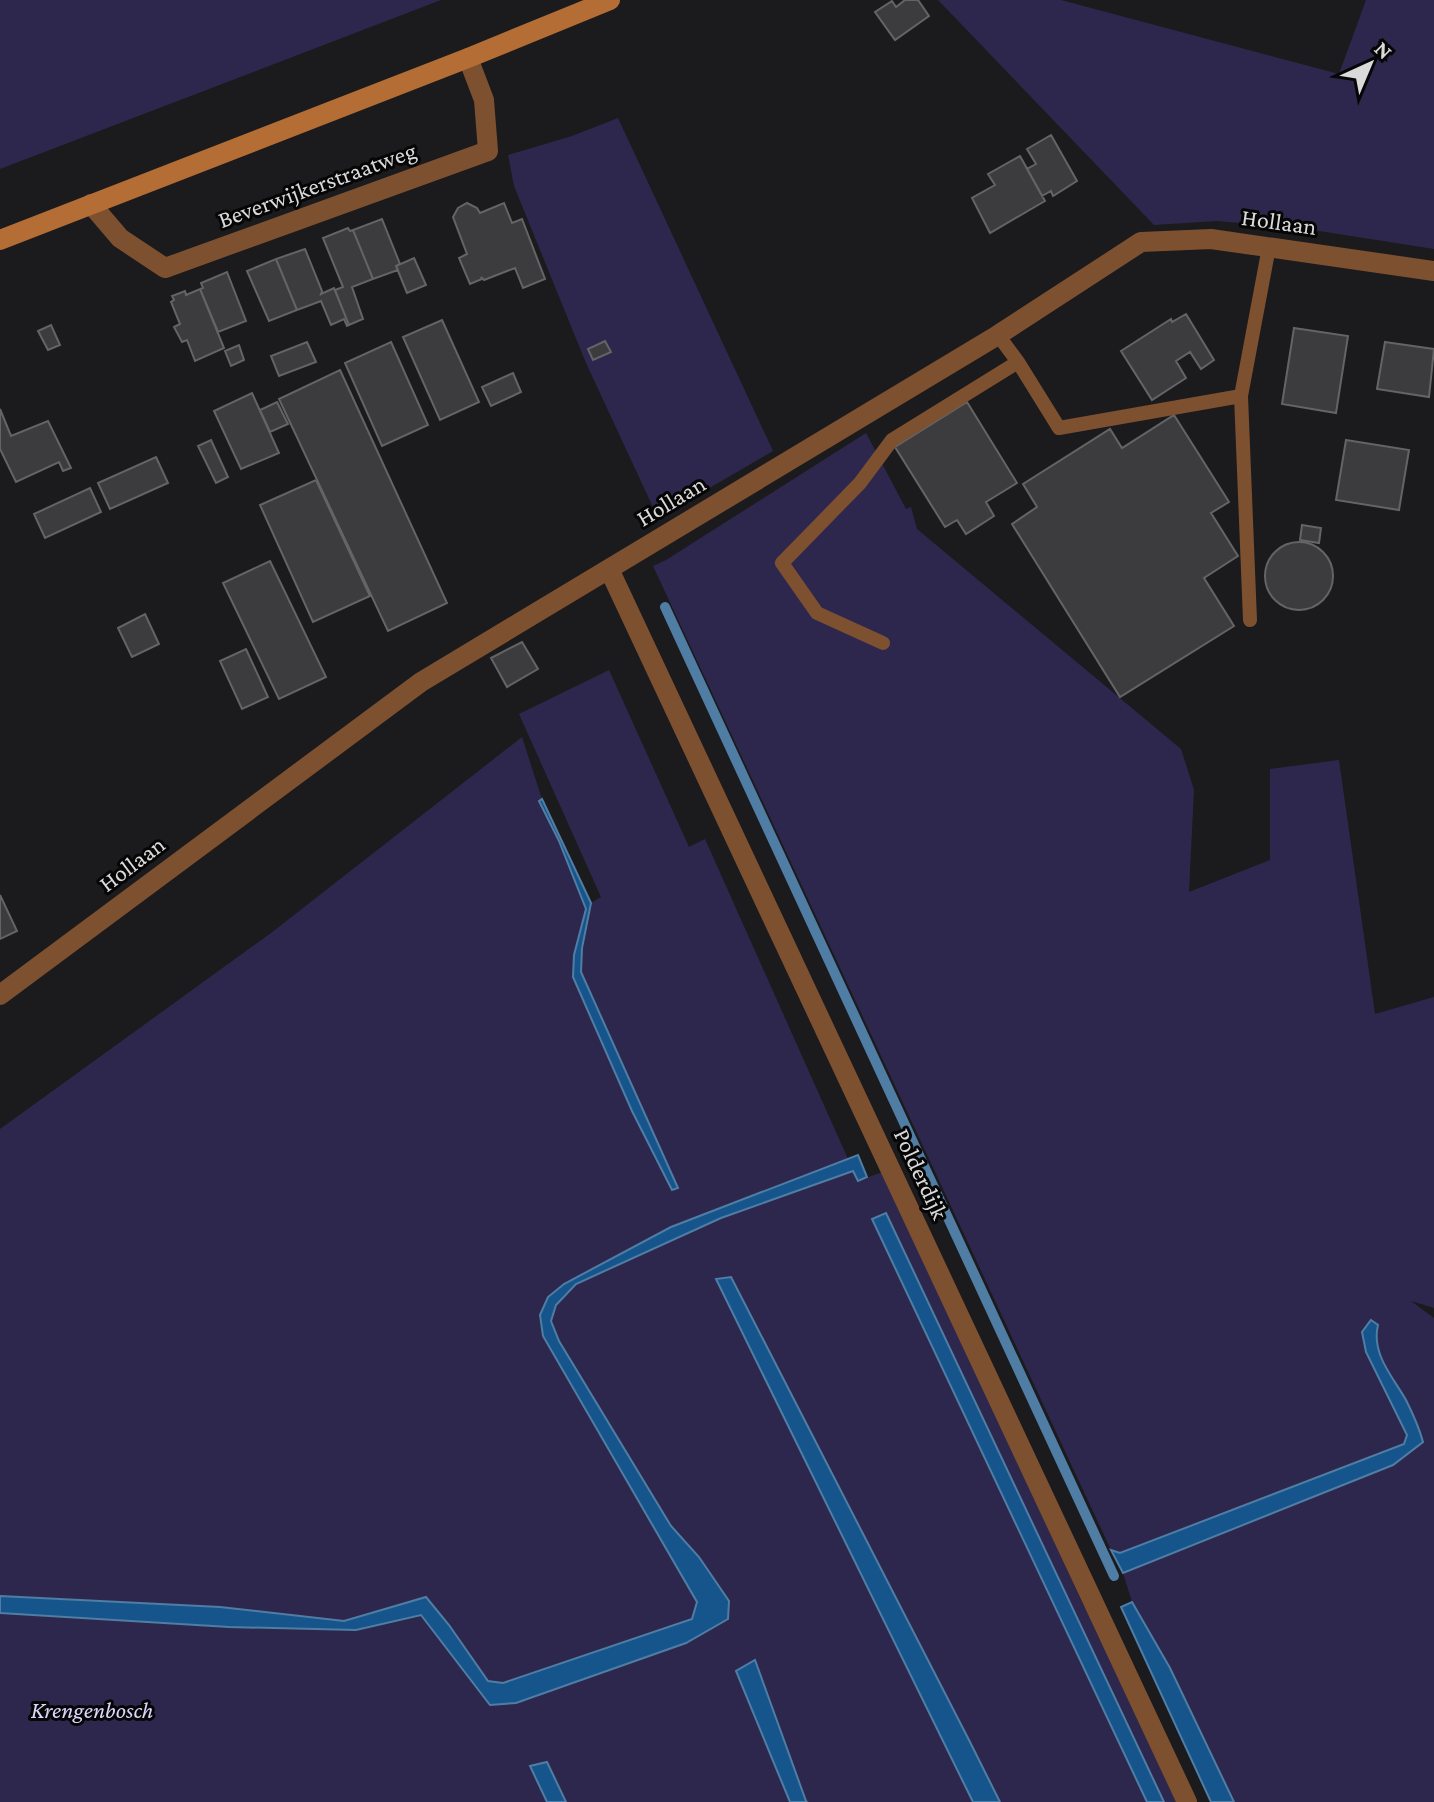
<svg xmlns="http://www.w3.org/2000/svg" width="1434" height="1802" font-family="'Crimson Pro',serif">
<rect width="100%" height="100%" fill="#1b1a1d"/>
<path fill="#2e274d" d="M0 0H441L0 169Z
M938 0H1061L1339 74 1366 0H1434V249L1300 228 1217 221 1154 225Z
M618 118 773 451 658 518 586 363 514 186 508 155 572 136Z
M866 433 906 509 911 507 917 529 1181 749 1194 790 1189 892 1270 860V769L1339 760 1375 1014 1434 997V1308L1411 1301 1434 1318V1802H1234L1170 1668 1132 1602 1123 1573 1393 1465 1418 1424 1381 1360 1375 1338 1362 1333 1366 1352 1407 1435 1404 1444 1120 1553 1111 1550 653 566 666 560Z
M609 670 689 847 705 839 848 1159 671 1227 564 1284 540 1315 543 1336 697 1602 692 1619 503 1683 488 1681 449 1625 426 1597 344 1621 220 1607 0 1596V1129L271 933 522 737 542 799 539 801 559 841 587 909 574 955 573 978 632 1111 671 1190 678 1188 581 972 582 948 591 903 601 897 519 714Z
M853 1171 858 1181 885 1171 1080 1598 1179 1802H1164L886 1214 1012 1512 1147 1802H565L545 1763 530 1767 547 1802H0V1613L229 1627 356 1630 421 1615 491 1705 728 1620 559 1341 551 1321 556 1305 576 1284 721 1218Z"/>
<path fill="#15558c" stroke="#507da4" stroke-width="2" d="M542 799 591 903 582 948 581 972 678 1188 672 1190 632 1111 573 977 574 955 586 909 559 841 539 801Z
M858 1155 867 1177 858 1181 853 1171 721 1218 576 1284 556 1305 551 1321 559 1341 671 1526 699 1557 729 1601 728 1619 686 1643 516 1703 490 1705 421 1615 356 1630 229 1627 0 1613V1596L220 1607 344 1621 426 1597 449 1625 488 1681 503 1683 692 1619 697 1602 543 1336 540 1315 548 1297 564 1284 671 1227Z
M886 1213 1164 1802H1147L872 1219Z
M731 1277 969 1740 1000 1802H973L716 1279Z
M1371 1320 1378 1325C1371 1354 1393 1377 1406 1400 1413 1414 1419 1427 1423 1442L1393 1465 1123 1573 1111 1550 1120 1553 1404 1444 1407 1435 1366 1352 1362 1332Z
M1132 1602 1170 1668 1234 1802H1211L1121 1607Z
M755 1660 806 1801 807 1802H790L736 1671Z
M547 1762 566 1802H547L530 1766Z"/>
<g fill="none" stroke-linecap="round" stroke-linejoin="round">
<path stroke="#507da4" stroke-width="10" d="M665 607 1114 1576"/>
</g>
<path fill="#3c3c3f" stroke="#646466" stroke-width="2" d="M905 0H918L929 16 895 40 875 12 892 1 896 7Z
M1051 135 1077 181 1053 196 1051 191 1042 196 1027 169 1036 164 1027 149Z
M1020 156 1045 201 990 233 972 198 995 185 988 174Z
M467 203 477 208 480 213 504 203 512 223 522 219 545 279 523 288 515 268 484 280 481 277 482 279 470 284 459 258 467 254 453 217 458 208Z
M382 219 400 264 396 266 398 270 373 279 353 230Z
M348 228 350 231 353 230 373 279 352 287 363 319 349 325 335 290 343 287 323 238Z
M305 249 322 291 321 294 334 288 349 325 347 326 344 319 331 325 321 301 297 310 276 259Z
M414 258 426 285 407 293 396 266Z
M276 259 297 310 269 321 247 271Z
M227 272 246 321 218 332 200 289 203 288 201 283Z
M200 289 224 348 195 361 187 340 182 342 174 327 180 324 171 302 174 300 172 296 185 291 186 295Z
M1186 314 1214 360 1201 369 1190 352 1176 361 1186 378 1152 400 1121 351 1171 319 1172 322Z
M442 320 479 402 440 420 403 337Z
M51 325 60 345 48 350 38 331Z
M1294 328 1348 336 1336 413 1282 404Z
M605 341 611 352 593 360 588 349Z
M307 342 316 362 279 376 271 356Z
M391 342 428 425 382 446 345 363Z
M1385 342 1434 349 1429 397 1377 389Z
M239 345 244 360 231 366 225 351Z
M340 370 447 603 388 631 279 399Z
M513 373 521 392 491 406 482 387Z
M252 393 279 453 241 469 214 411Z
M277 402 288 424 270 432 260 410Z
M967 402 1017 483 986 502 994 516 966 534 957 520 945 527 895 447Z
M0 409 11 436 48 421 71 468 63 471 59 462 16 482 0 449Z
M1174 415 1229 502 1211 513 1238 556 1204 578 1234 626 1120 697 1012 524 1037 507 1023 484 1110 429 1122 448Z
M211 440 228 477 216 483 198 446Z
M1346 440 1409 450 1399 510 1336 500Z
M156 457 168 483 110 509 98 483Z
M316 480 370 596 313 622 260 505Z
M90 488 101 512 45 538 34 514Z
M1302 525 1321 528 1319 543 1300 540Z
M1265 576a34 34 0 1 1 68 0a34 34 0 1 1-68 0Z
M270 561 326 677 279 699 223 583Z
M145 614 159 644 132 657 118 628Z
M522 642 538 669 507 687 491 658Z
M246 649 268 697 242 709 220 661Z
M0 895 17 931 0 939Z"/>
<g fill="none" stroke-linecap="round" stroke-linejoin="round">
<path stroke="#7d5030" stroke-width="14" d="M1018 362 1059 428 1241 396
M1250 620 1241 396 1269 247
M883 643 817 613 782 563 860 483 892 440 1018 362 998 335"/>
<path stroke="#7d5030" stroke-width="20" d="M91 204 120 238 165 268 488 151 484 100 468 58
M609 569 1187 1802
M0 995 421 682 998 335 1141 242 1211 239 1434 271"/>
<path stroke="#b56d36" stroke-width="20" d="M0 240 468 58 610 0"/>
</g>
<g text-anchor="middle" stroke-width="6" stroke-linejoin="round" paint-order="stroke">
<g font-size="24" fill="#dadadb" stroke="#060607">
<text transform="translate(317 185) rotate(-20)" y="8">Beverwijkerstraatweg</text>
<text transform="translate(1279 222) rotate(8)" y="8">Hollaan</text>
<text transform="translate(671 501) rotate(-31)" y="8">Hollaan</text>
<text transform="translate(132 864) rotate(-37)" y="8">Hollaan</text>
<text transform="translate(921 1174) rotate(65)" y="8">Polderdijk</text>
</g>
<g font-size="24" font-style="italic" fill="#d9d5fd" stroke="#060607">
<text x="92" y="1718">Krengenbosch</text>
</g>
</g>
<g transform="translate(1370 64) rotate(44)" stroke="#060607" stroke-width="6" paint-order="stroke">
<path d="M0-6L14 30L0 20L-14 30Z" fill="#dadadb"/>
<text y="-12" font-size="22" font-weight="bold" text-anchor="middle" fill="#dadadb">N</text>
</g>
</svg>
